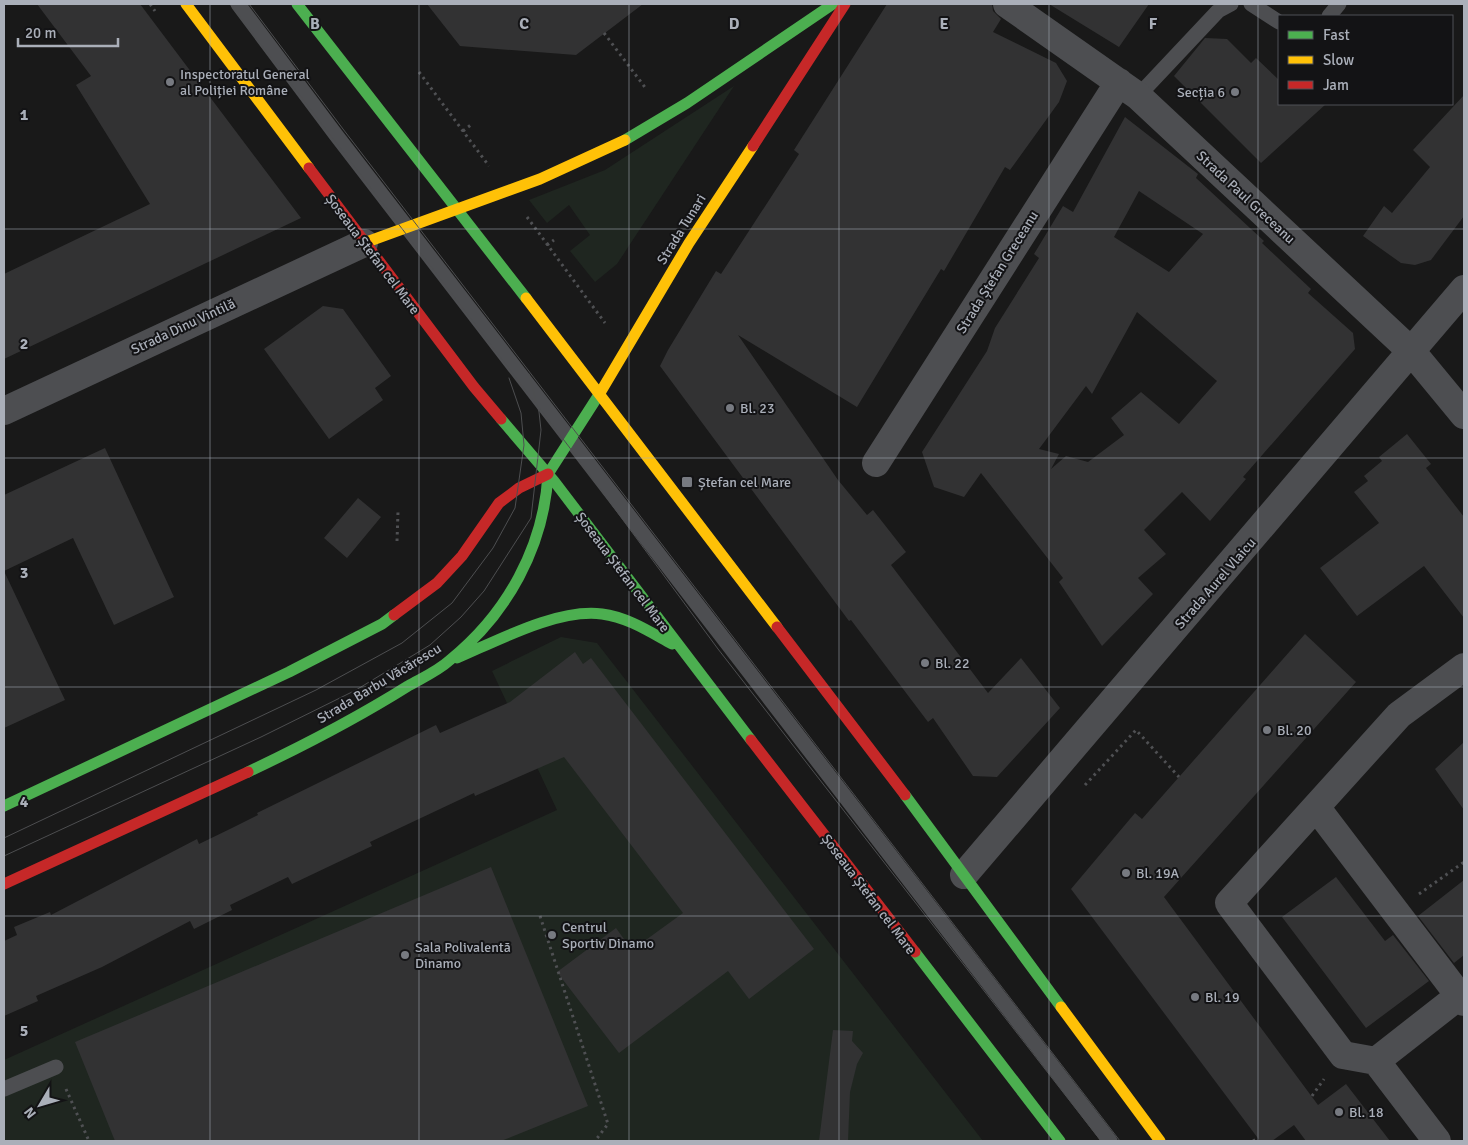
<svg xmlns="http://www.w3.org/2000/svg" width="1468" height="1145" font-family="Signika,sans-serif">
<rect width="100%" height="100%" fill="#191919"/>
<path fill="#1f2620" d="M734 86 617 264 595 282 570 251 590 235 569 205 547 223 529 200 605 170Z
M561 637 597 643 983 1141H4V1060L557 810 492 671Z"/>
<path fill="#323233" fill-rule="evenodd" d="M37 4H140L301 218 4 359V274L150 204 76 85 91 76Z
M427 4H643L576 55 460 46Z
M887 4H992L993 11 1001 19 993 32 1056 63 1067 81 1059 102 1010 170 1005 167 944 271 941 269 857 407 738 335 838 480 867 515 873 510 906 552 891 565 988 693 1021 658 1060 708 997 777 973 776 933 718 928 722 851 620 849 621 660 366 668 350 716 271 721 274 799 154 794 150Z
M1049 4H1149L1119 47Z
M1205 38 1227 39 1251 63 1256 58 1279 80V104H1326L1261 163 1174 76Z
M1464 95V216L1431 260 1415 265 1401 263 1363 236 1384 206 1392 213 1430 167 1413 150Z
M1125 117 1198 174 1196 178 1264 241 1262 243 1311 289 1308 293 1353 333 1355 349 1243 477 1246 479 1210 521 1182 492 1144 530 1166 554 1138 578 1153 594 1102 646 1059 582 1063 578 981 473 964 497 934 487 922 452 987 351 995 328 1039 258 1034 254 1063 206 1073 212ZM1139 191 1203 234 1169 272 1114 237ZM1137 312 1217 381 1179 424 1141 392 1111 418 1124 435 1088 462 1066 456 1051 469 1059 454 1039 449 1086 386 1092 394Z
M323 306 343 309 391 376 375 388 383 400 329 439 264 349Z
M1407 434 1431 464 1426 468 1464 517V618L1424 566 1357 616 1320 568 1379 523 1354 492 1368 481 1364 476 1382 461 1379 457Z
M105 448 174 597 114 625 73 538 4 571 65 700 4 728V495Z
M358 498 381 517 347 558 324 538Z
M1305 634 1356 682 1164 897 1318 1105 1346 1084 1390 1141H1306L1294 1125 1272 1141H1260L1071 889 1135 813 1142 819Z
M575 652 583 664 591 658 814 949 749 999 728 971 619 1053 557 972 616 928 632 950 683 913 564 757 475 796 474 793 370 842 372 846 292 884 288 877 230 905 232 910 194 929 190 921 102 967 36 996 38 1001 4 1016V941L17 935 14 927 50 912 51 915 197 839 199 844 232 828 258 815 257 813 436 725 440 733 510 702Z
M1464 742V810L1435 769Z
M491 867 588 1106 501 1141H115L75 1042Z
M1336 877 1385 941 1393 935 1429 981 1366 1028 1282 917Z
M1464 880V955L1454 963 1418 916Z
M833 1030 853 1031 852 1041 863 1053 857 1064 850 1092 848 1141H819Z"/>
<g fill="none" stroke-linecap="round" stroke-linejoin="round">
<path stroke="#4f5053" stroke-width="3" stroke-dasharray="2.5 4" stroke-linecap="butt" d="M150 4 155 11
M604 33 647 90
M419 72 489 166
M463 131 472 124
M527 217 605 323
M547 245 554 240
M397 541 398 512
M1085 785 1136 730 1179 777
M1419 894 1464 862
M540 916 608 1124 595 1141
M66 1089 89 1141
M1312 1096 1324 1079
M1253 1141 1258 1138"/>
<path stroke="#4d4e51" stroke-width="15" d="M238 4 336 135 1110 1141
M1251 4 1279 22
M1329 16 1339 4
M1138 96 1218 11 1231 4
M4 1089 56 1067"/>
<path stroke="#4d4e51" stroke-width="28" d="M1007 4 1138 96 1412 352 1464 415
M4 411 364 243
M876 463 1119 82
M1316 807 1464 1002
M964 875 1464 289
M1376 1061 1459 996
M1437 1141 1376 1061 1343 1055 1229 903 1399 715 1464 667"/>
<path stroke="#4caf50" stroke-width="11" d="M297 4 526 298
M625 140 687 103 833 4
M501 419 554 481 751 740
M548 474 600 393
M457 658C497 641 558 608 602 614 627 617 650 632 672 644
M248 772C303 746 357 718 408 686 422 678 438 671 450 660 507 614 544 547 548 474
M905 795 1061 1007
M4 806 289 672 382 624 394 615
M915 952 1060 1141"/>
<path stroke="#ffc107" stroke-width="11" d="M186 4 309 168
M364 243 540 179 625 140
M526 298 777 627
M600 393 689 243 753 146
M1061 1007 1160 1141"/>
<path stroke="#c62828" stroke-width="11" d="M753 146 845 4
M309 168 474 387 501 419
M394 615 437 583 462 556 499 503 519 488 548 474
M777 627 905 795
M751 740 915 952
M4 884 248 772"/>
<path stroke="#4d4e50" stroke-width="1" d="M230 4 573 452 718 649 1101 1141
M249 4 343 129 1120 1141
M4 838 316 690 402 643 452 603 493 548 515 508 524 445 521 413 509 378
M4 856 261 737 356 690 430 645 461 617 484 591 531 518 541 430 539 412 529 374"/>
</g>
<path fill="none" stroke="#aaafb9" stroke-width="1" stroke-opacity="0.55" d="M210 4V1141M419 4V1141M629 4V1141M839 4V1141M1049 4V1141M1258 4V1141M4 229H1464M4 458H1464M4 687H1464M4 916H1464"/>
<g fill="#777a81" stroke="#131315" stroke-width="2">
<circle cx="170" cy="82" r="5"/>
<circle cx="1235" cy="92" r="5"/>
<circle cx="730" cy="408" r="5"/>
<rect x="681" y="476" width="12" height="12" rx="2.5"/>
<circle cx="925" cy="663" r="5"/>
<circle cx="1267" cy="730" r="5"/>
<circle cx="1126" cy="873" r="5"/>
<circle cx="552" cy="935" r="5"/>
<circle cx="405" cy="955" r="5"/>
<circle cx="1195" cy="997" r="5"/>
<circle cx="1339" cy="1112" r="5"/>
</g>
<g text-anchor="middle" stroke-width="4" stroke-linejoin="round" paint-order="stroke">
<g font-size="14" fill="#aaafb9" stroke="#131315" text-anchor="start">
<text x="180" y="79">Inspectoratul General<tspan x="180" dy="16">al Poliției Române</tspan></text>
<text x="1225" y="97" text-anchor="end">Secția 6</text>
<text x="740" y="413">Bl. 23</text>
<text x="698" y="487">Ștefan cel Mare</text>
<text x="935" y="668">Bl. 22</text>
<text x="1277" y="735">Bl. 20</text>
<text x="1136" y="878">Bl. 19A</text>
<text x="562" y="932">Centrul<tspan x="562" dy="16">Sportiv Dinamo</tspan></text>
<text x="415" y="952">Sala Polivalentă<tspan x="415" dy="16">Dinamo</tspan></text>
<text x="1205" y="1002">Bl. 19</text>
<text x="1349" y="1117">Bl. 18</text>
</g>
<g font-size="14" fill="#aaafb9" stroke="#131315">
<text transform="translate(1246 197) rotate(43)" y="5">Strada Paul Greceanu</text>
<text transform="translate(681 229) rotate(-58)" y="5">Strada Tunari</text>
<text transform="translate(373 254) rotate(53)" y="5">Șoseaua Ștefan cel Mare</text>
<text transform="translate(997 272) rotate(-58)" y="5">Strada Ștefan Greceanu</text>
<text transform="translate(183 326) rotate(-25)" y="5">Strada Dinu Vintilă</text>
<text transform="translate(623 572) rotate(53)" y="5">Șoseaua Ștefan cel Mare</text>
<text transform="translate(1215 583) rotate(-49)" y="5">Strada Aurel Vlaicu</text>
<text transform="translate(379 683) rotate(-31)" y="5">Strada Barbu Văcărescu</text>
<text transform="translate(869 894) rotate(53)" y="5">Șoseaua Ștefan cel Mare</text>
</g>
</g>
<g font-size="16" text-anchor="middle" font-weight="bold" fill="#aaafb9" stroke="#131315" stroke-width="4" stroke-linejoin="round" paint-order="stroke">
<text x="315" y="29">B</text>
<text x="524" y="29">C</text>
<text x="734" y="29">D</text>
<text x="944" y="29">E</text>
<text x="1153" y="29">F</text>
<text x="24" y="120">1</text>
<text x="24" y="349">2</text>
<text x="24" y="578">3</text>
<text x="24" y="807">4</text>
<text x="24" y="1036">5</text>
</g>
<rect width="1468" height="1145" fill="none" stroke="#aaafb9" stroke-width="10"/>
<rect x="1278" y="15" width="175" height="90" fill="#131315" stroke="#4f5157"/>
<rect x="1288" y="31" width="25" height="8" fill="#4caf50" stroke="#4f5157"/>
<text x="1323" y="40" font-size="15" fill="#aaafb9">Fast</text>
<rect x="1288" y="56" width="25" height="8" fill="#ffc107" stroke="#4f5157"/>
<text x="1323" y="65" font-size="15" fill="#aaafb9">Slow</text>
<rect x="1288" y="81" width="25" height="8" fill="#c62828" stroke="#4f5157"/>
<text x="1323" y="90" font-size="15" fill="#aaafb9">Jam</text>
<g transform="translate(40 1105) rotate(232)" stroke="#131315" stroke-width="4" paint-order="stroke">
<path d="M0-4L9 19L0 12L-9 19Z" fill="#aaafb9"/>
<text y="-8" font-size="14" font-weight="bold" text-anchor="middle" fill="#aaafb9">N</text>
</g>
<path d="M18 38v8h100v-8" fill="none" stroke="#aaafb9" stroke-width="2.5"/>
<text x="25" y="38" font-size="15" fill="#aaafb9" stroke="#131315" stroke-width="4" paint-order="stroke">20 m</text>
</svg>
